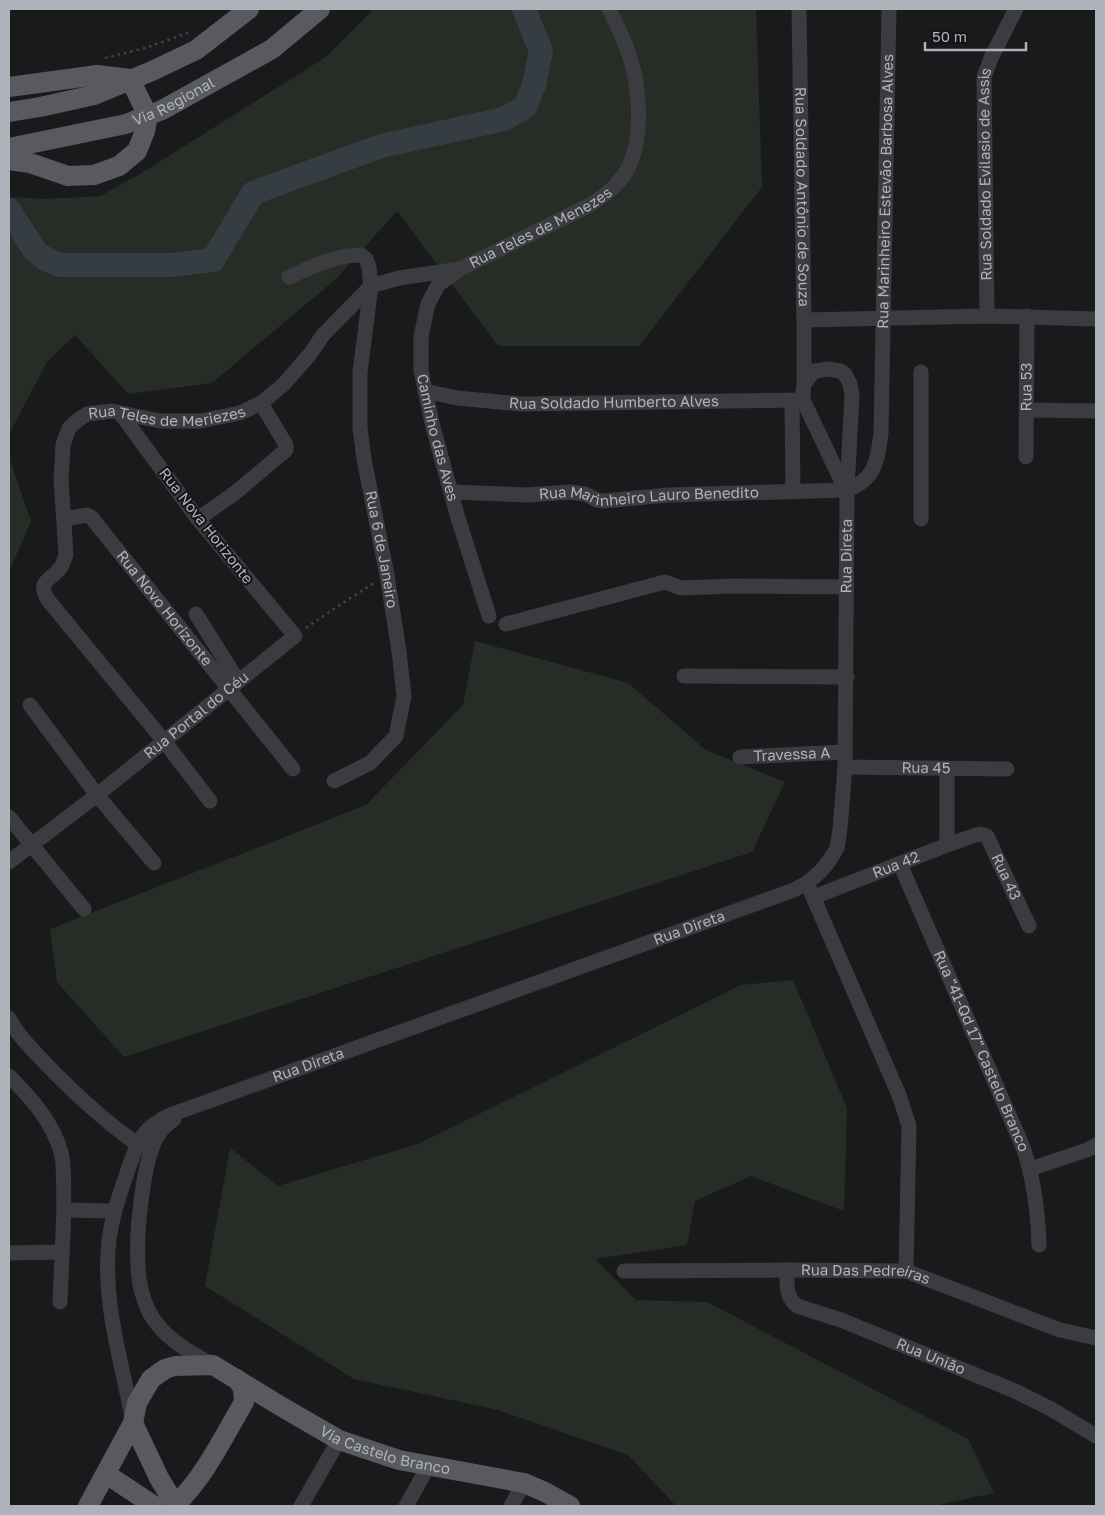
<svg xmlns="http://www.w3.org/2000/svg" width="1105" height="1515" font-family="'Golos Text',sans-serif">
<rect width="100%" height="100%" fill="#1a1a1c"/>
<path fill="#262d27" d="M374 9H756L762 187 639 346H498L397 211 336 279 212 383 128 394 75 335 47 362 9 434V197L44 199 100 196 140 174 326 57Z
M9 457 31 521 9 572Z
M475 641 628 683 706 750 785 782 752 852 124 1057 57 982 50 929 366 805 463 705Z
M793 980 847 1108 844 1211 751 1176 695 1201 687 1245 595 1259 636 1300 707 1302 968 1439 994 1493 933 1506H676L628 1455 498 1410 354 1379 205 1286 230 1148 278 1186 418 1144 741 985Z"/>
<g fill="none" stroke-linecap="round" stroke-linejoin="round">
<path stroke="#353d43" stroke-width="24" d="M9 210 35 251 47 260 60 265H171L213 260 253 193 381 146 504 119 525 107 534 85 541 51 524 9"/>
<path stroke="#424347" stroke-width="2.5" stroke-dasharray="2.5 4" stroke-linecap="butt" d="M105 58 145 48 190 32
M306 628 335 608 374 583"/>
<g stroke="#3c3c40" stroke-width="15">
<path id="s1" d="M799 9 804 320V384"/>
<path id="s2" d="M456 272 438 285 428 304 421 336V371L433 427 458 518 489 616"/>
<path id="s3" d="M289 277C312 267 335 255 361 255L366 259 369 267 371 286 360 372V428L364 459 387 575 399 651 404 696 396 736 370 763 334 781"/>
<path id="s4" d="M987 316 984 77 991 58 1016 9"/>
<path d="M804 320 987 316 1096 319"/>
<path d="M921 372V519"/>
<path id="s5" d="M425 391 457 398 521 404 803 400"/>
<path d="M792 401 793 492"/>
<path d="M1027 410 1096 411"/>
<path id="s6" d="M1026 457 1027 316"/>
<path id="s7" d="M451 492 528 495 570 492 585 494 597 500 604 501 668 495 847 490C876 479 877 461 881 434L889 9"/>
<path id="s8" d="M64 519 87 515 91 517 293 769"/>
<path d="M198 519 235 493 286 450V445L261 403"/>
<path d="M196 614 238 681"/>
<path d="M506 624 665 582 681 588 733 586 847 587"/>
<path d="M684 676 847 677"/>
<path d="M30 705 97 795 154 863"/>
<path id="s9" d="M740 757 845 752"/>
<path id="s10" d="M845 767 1007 769"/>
<path d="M947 769V845"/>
<path id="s11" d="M210 801 164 741 48 600C36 580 51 581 61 567 63 564 64 559 66 555L61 479 63 445 69 428 78 420 87 414 112 411 160 421H200L240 413 261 403 283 385 310 354 323 335 371 286 399 278 460 269 588 206C600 198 612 191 621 179 645 149 641 90 629 54 624 39 616 24 609 9"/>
<path d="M9 817 84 909"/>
<path id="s12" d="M9 862 97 795 295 636 198 519 121 414"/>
<path id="s13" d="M900 864 1023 1147C1034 1179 1038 1211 1039 1245"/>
<path d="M807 883 899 1095 909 1126 906 1271"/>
<path id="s14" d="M814 897 947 845 979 834 987 836 1029 926"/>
<path d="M9 1018C17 1035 32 1049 45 1063 74 1093 103 1120 137 1144"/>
<path d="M9 1076C31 1098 52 1121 61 1152 65 1167 63 1193 64 1210L114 1211"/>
<path d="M174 1119C169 1123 164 1127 160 1132 143 1154 136 1234 138 1263 138 1279 142 1297 149 1312 162 1337 189 1352 213 1365"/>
<path d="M1030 1169 1087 1150 1096 1145"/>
<path d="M9 1253 62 1252"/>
<path id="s15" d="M787 1270C787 1284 785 1296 797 1306L841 1320 1015 1391 1051 1409 1096 1436"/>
<path id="s16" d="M624 1271 787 1270 906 1271 1060 1330 1096 1338"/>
<path d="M60 1302 64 1210"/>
<path id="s17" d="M132 1417C121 1359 102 1300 109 1240 112 1217 119 1195 127 1173 137 1143 140 1129 170 1115L794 890 807 883 821 871 829 861 837 848 840 829 845 767 847 490 852 395 850 384 845 374 840 371 829 369 814 371 804 384 803 392V400L840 478 847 490"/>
<path d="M301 1506 339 1440"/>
<path d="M406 1506 429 1465"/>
<path d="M511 1506 524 1483"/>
</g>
<g stroke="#585a5f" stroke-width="20">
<path d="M9 87 97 75 130 79"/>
<path d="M9 112 40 107 94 95 152 71 196 50 249 9"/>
<path id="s18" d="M9 148 126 124 162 110 272 49 320 9"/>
<path d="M9 160 30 163 68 176 94 175 119 166 137 151 145 131 148 116 130 79"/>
<path d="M133 1423 159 1478 176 1506"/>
<path d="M106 1474 153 1505"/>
<path d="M175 1505C204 1478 224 1436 244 1402L243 1388 237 1379"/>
<path id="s19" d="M88 1506 133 1423 137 1403 151 1379 165 1369 175 1366 213 1365 282 1407 339 1440 399 1460 524 1483 545 1492 570 1506"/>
</g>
</g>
<g text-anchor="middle" stroke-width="4" stroke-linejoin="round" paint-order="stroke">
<g font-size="15" fill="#aeb2ba" stroke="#151517">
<text dy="5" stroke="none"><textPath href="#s18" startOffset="172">Via Regional</textPath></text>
<text dy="5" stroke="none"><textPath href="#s4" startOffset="142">Rua Soldado Evilasio de Assis</textPath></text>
<text dy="5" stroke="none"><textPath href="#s7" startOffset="711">Rua Marinheiro Estevão Barbosa Alves</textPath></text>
<text dy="5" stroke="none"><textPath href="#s1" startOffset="188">Rua Soldado Antônio de Souza</textPath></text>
<text dy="5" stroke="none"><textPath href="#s11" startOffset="984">Rua Teles de Menezes</textPath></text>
<text dy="5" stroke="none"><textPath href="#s6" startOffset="70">Rua 53</textPath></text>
<text dy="5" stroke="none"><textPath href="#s5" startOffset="190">Rua Soldado Humberto Alves</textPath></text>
<text dy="5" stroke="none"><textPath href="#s11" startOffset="544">Rua Teles de Meriezes</textPath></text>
<text dy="5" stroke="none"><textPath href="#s2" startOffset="180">Caminho das Aves</textPath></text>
<text dy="5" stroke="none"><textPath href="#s7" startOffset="199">Rua Marinheiro Lauro Benedito</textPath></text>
<text transform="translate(206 526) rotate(52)" y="5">Rua Nova Horizonte</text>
<text dy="5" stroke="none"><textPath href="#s3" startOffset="376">Rua 6 de Janeiro</textPath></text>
<text dy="5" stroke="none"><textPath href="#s17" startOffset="1341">Rua Direta</textPath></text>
<text dy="5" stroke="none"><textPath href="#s8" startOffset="145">Rua Novo Horizonte</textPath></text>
<text dy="5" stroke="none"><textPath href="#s12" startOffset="238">Rua Portal do Céu</textPath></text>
<text dy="5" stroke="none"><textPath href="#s9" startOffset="52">Travessa A</textPath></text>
<text dy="5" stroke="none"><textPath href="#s10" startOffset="81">Rua 45</textPath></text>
<text dy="5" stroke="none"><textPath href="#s14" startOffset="88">Rua 42</textPath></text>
<text dy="5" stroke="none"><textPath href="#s14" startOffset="230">Rua 43</textPath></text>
<text dy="5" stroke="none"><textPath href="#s17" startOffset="876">Rua Direta</textPath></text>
<text dy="5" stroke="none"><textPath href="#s13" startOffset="204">Rua "41-Qd 17" Castelo Branco</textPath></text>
<text dy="5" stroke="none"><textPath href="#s17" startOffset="471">Rua Direta</textPath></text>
<text dy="5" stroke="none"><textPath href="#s16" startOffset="242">Rua Das Pedreiras</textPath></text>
<text dy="5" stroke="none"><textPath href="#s15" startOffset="182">Rua União</textPath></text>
<text dy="5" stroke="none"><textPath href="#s19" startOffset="402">Via Castelo Branco</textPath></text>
</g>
</g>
<rect width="1105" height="1515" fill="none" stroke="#aeb2ba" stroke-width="20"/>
<path d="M925 42v8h101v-8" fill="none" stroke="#aeb2ba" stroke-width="2.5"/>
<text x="932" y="42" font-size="15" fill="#aeb2ba" stroke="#151517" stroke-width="4" paint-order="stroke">50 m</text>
</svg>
